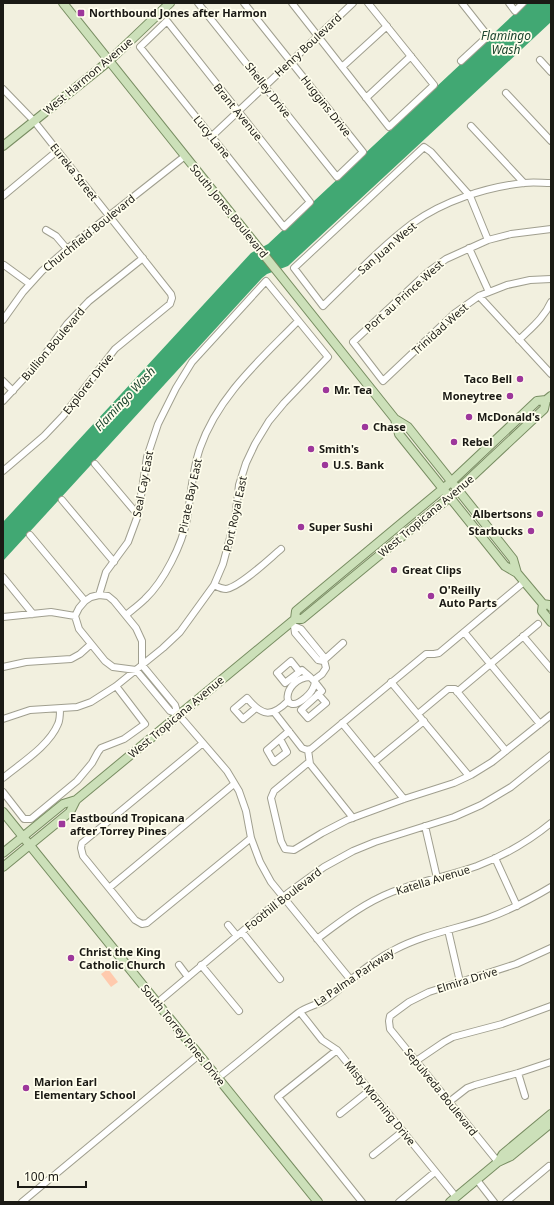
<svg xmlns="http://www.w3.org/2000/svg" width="554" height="1205" font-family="'Noto Sans',sans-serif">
<rect width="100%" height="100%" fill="#f2f0df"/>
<path fill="#ffcaad" d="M108 969 118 982 111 987 101 974Z"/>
<path fill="#41a873" d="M526 3H551V22L288 266 267 274 262 278 3 561V522L251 253 268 244Z"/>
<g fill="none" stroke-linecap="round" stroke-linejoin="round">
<g stroke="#a09f8f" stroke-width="8">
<path id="minor" d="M198 3 337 177 363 152 244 3
M292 3 389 127 434 85 368 3
M509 3 515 11 523 3
M167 21 310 202 284 227 140 47Z
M540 60 551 72
M461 61 488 36 462 3
M342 67 387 26
M3 89 34 121 171 294 172 298 170 304 115 349 63 416 44 436 3 471
M506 93 551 141
M366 98 411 56
M471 126 524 183
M211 137 353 3
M3 196 57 151
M551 229 511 234 488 240 446 259 428 272 353 342 383 381 455 313 479 296 507 285 530 280 551 279
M46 230 56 236 67 249
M488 240 470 196 431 152 424 147 294 268 323 306C352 278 381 247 413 223 444 201 486 187 524 183 533 182 542 183 551 183
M469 248 489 292
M4 265 30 284
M479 296 551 374
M3 320 23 292 42 271 67 249 185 156
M519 340C531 328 544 318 551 302
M3 381 13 391
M3 401 40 361 67 324 89 301 143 258
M95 464 138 515
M62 500 114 562
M30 535 85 601
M3 577 33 614
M214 585C218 587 221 589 226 589 240 587 269 559 281 549
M126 615C132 610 139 605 145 599 164 581 182 545 187 519 191 495 192 471 200 448 218 396 261 359 298 321
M3 617 51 612 75 616
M291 622 294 626 301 629 323 656 326 668 322 674 314 680
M294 626 295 633 318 660 323 661
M464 632 540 724
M523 636 551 669
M323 661 343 643
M3 667 26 662 71 659 80 654 90 645
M299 671 291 661 277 673 285 683 302 670 310 677
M310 677 315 682C314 689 310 694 305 698 281 719 281 679 310 677Z
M315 682 322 691 301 710 308 718 326 703 318 694
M391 682 469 776
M457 692 538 624
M256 708 243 719 234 709 247 698C262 716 271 718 288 701
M274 712 302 748 307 750 311 749 426 654H434L439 653 524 582
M178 714 170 711 136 670 113 667 105 661 79 629 75 616 79 608 85 601 91 597 99 595 108 596 114 601 136 628 142 641V665L175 705 178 714 227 771 239 791 246 811 251 838 260 862 271 882 350 979
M418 714 448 689H455L506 751
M3 719 30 710 77 707 91 702 116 686 163 648 180 632 214 585 223 564 235 519 239 485 246 463 255 444 269 421 284 403 328 357 266 281 192 362 176 388 158 424 147 457 138 515 128 542 106 572 99 595
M342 723 404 799
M280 739 287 752 274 762 267 750C274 744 282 737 289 731
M203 743 82 843 81 848 83 856 135 920 142 924 147 923 251 838
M308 750 310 764 353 818
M309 762 274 791 271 798 281 841 285 849 294 850 322 833 347 820 404 799 454 783 471 775 492 762 551 715
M374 762 424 721
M3 778C21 763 49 746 58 724 60 720 60 714 60 709
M3 792 24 819H31L77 781 92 763 98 752 101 748 124 739 145 724 116 686
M425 826 437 878
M495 858 517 906
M109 888 234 784
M228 925 237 936
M448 930 460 982
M242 932 280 979
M317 939C341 921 364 903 392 892 420 881 449 876 477 866 503 856 529 841 551 823
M179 965 188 977
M201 965 239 1011
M157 1003 288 893 324 867 353 851 375 842 454 817 481 805 511 787 551 755
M300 1012 322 1040 337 1050 456 1197
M337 1050 278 1097 362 1202
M416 1061 444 1042 453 1037 502 1024 551 1006
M518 1073 525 1096
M218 1078C245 1057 271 1034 298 1013 306 1007 317 1005 325 1000 349 983 368 963 394 950 424 934 457 929 488 918 510 910 531 899 551 887
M449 1102 467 1088 475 1085 518 1073 551 1062
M340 1114 370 1090
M373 1155 403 1131
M498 1162 390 1029 389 1021 390 1016 409 1002 429 992 516 964 551 948
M477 1180 494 1202
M22 1202 199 1055
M399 1202 435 1172
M506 1202 549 1166"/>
</g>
<g stroke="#788d62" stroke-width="10">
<path id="major" d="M63 3 395 419 408 427 513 559 517 573
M3 146 109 61 170 3
M395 419 399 434 505 566 517 573 543 604 549 605 551 607
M543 604 542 611 551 622
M295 619 296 611 451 482 537 401 546 400
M3 812 318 1202
M3 853 63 804 76 800
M3 867 70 812 76 800 295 619H302L450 497 544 409 546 400 551 396
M498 1162 503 1154 551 1114
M450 1202 498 1162 511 1156 551 1123"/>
</g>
<use href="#minor" stroke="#fff" stroke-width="6"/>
<use href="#major" stroke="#cce0b9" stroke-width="8"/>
</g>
<g fill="#9d379b" stroke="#fffeed" stroke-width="1.5">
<rect x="77" y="9" width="8" height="8" rx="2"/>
<circle cx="520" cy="379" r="4"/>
<circle cx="326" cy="390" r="4"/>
<circle cx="510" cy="396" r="4"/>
<circle cx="469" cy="417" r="4"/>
<circle cx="365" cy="427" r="4"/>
<circle cx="454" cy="442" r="4"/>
<circle cx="311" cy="449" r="4"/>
<circle cx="325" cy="465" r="4"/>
<circle cx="540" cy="514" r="4"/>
<circle cx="301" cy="527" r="4"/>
<circle cx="531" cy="531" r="4"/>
<circle cx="394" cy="570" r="4"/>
<circle cx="431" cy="596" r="4"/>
<rect x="58" y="820" width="8" height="8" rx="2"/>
<circle cx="71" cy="958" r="4"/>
<circle cx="26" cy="1088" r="4"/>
</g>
<g text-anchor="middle" stroke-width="3.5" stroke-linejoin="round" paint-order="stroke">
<g font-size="11" font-weight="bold" fill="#1b1a15" stroke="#fffeed" text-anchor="start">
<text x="89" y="17">Northbound Jones after Harmon</text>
<text x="512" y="383" text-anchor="end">Taco Bell</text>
<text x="334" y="394">Mr. Tea</text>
<text x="502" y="400" text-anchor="end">Moneytree</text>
<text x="477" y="421">McDonald's</text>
<text x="373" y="431">Chase</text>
<text x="462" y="446">Rebel</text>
<text x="319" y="453">Smith's</text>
<text x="333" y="469">U.S. Bank</text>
<text x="532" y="518" text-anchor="end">Albertsons</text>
<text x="309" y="531">Super Sushi</text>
<text x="523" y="535" text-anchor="end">Starbucks</text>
<text x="402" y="574">Great Clips</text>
<text x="439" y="594">O'Reilly<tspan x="439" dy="13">Auto Parts</tspan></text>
<text x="70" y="822">Eastbound Tropicana<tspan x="70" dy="13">after Torrey Pines</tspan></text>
<text x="79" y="956">Christ the King<tspan x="79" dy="13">Catholic Church</tspan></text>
<text x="34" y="1086">Marion Earl<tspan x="34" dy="13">Elementary School</tspan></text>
</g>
<g font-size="11" fill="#1b1a15" stroke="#fffeed">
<text transform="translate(308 45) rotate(-43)" y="4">Henry Boulevard</text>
<text transform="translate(88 76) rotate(-40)" y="4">West Harmon Avenue</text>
<text transform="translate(268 90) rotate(52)" y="4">Shelley Drive</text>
<text transform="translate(326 106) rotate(52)" y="4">Huggins Drive</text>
<text transform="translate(238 112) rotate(51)" y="4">Brant Avenue</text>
<text transform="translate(212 137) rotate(51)" y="4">Lucy Lane</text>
<text transform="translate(74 172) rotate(52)" y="4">Eureka Street</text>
<text transform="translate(229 211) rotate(51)" y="4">South Jones Boulevard</text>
<text transform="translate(89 233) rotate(-39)" y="4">Churchfield Boulevard</text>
<text transform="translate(387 248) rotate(-41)" y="4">San Juan West</text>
<text transform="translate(404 296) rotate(-42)" y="4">Port au Prince West</text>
<text transform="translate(440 329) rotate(-42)" y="4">Trinidad West</text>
<text transform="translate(53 344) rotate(-50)" y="4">Bullion Boulevard</text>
<text transform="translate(88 384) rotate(-52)" y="4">Explorer Drive</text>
<text transform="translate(143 484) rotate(-79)" y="4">Seal Cay East</text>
<text transform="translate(190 496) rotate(-78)" y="4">Pirate Bay East</text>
<text transform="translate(235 514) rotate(-78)" y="4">Port Royal East</text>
<text transform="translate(426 516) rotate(-40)" y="4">West Tropicana Avenue</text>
<text transform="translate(176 717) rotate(-40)" y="4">West Tropicana Avenue</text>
<text transform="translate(433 880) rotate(-17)" y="4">Katella Avenue</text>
<text transform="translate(283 899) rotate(-38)" y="4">Foothill Boulevard</text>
<text transform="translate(354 977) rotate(-34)" y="4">La Palma Parkway</text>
<text transform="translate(467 980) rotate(-17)" y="4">Elmira Drive</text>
<text transform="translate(183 1035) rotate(51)" y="4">South Torrey Pines Drive</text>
<text transform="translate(441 1092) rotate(51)" y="4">Sepulveda Boulevard</text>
<text transform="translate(380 1103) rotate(51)" y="4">Misty Morning Drive</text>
</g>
<g font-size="12" font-style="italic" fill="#1b452e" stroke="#fffeed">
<text x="506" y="40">Flamingo<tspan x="506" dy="14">Wash</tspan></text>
<text transform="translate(125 399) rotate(-47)" y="4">Flamingo Wash</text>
</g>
</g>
<rect width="554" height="1205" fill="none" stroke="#1b1a15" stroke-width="8"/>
<path d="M18 1181v6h68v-6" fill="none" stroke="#1b1a15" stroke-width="2"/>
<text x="24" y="1181" font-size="12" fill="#1b1a15" stroke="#fffeed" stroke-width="3" paint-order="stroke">100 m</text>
</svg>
